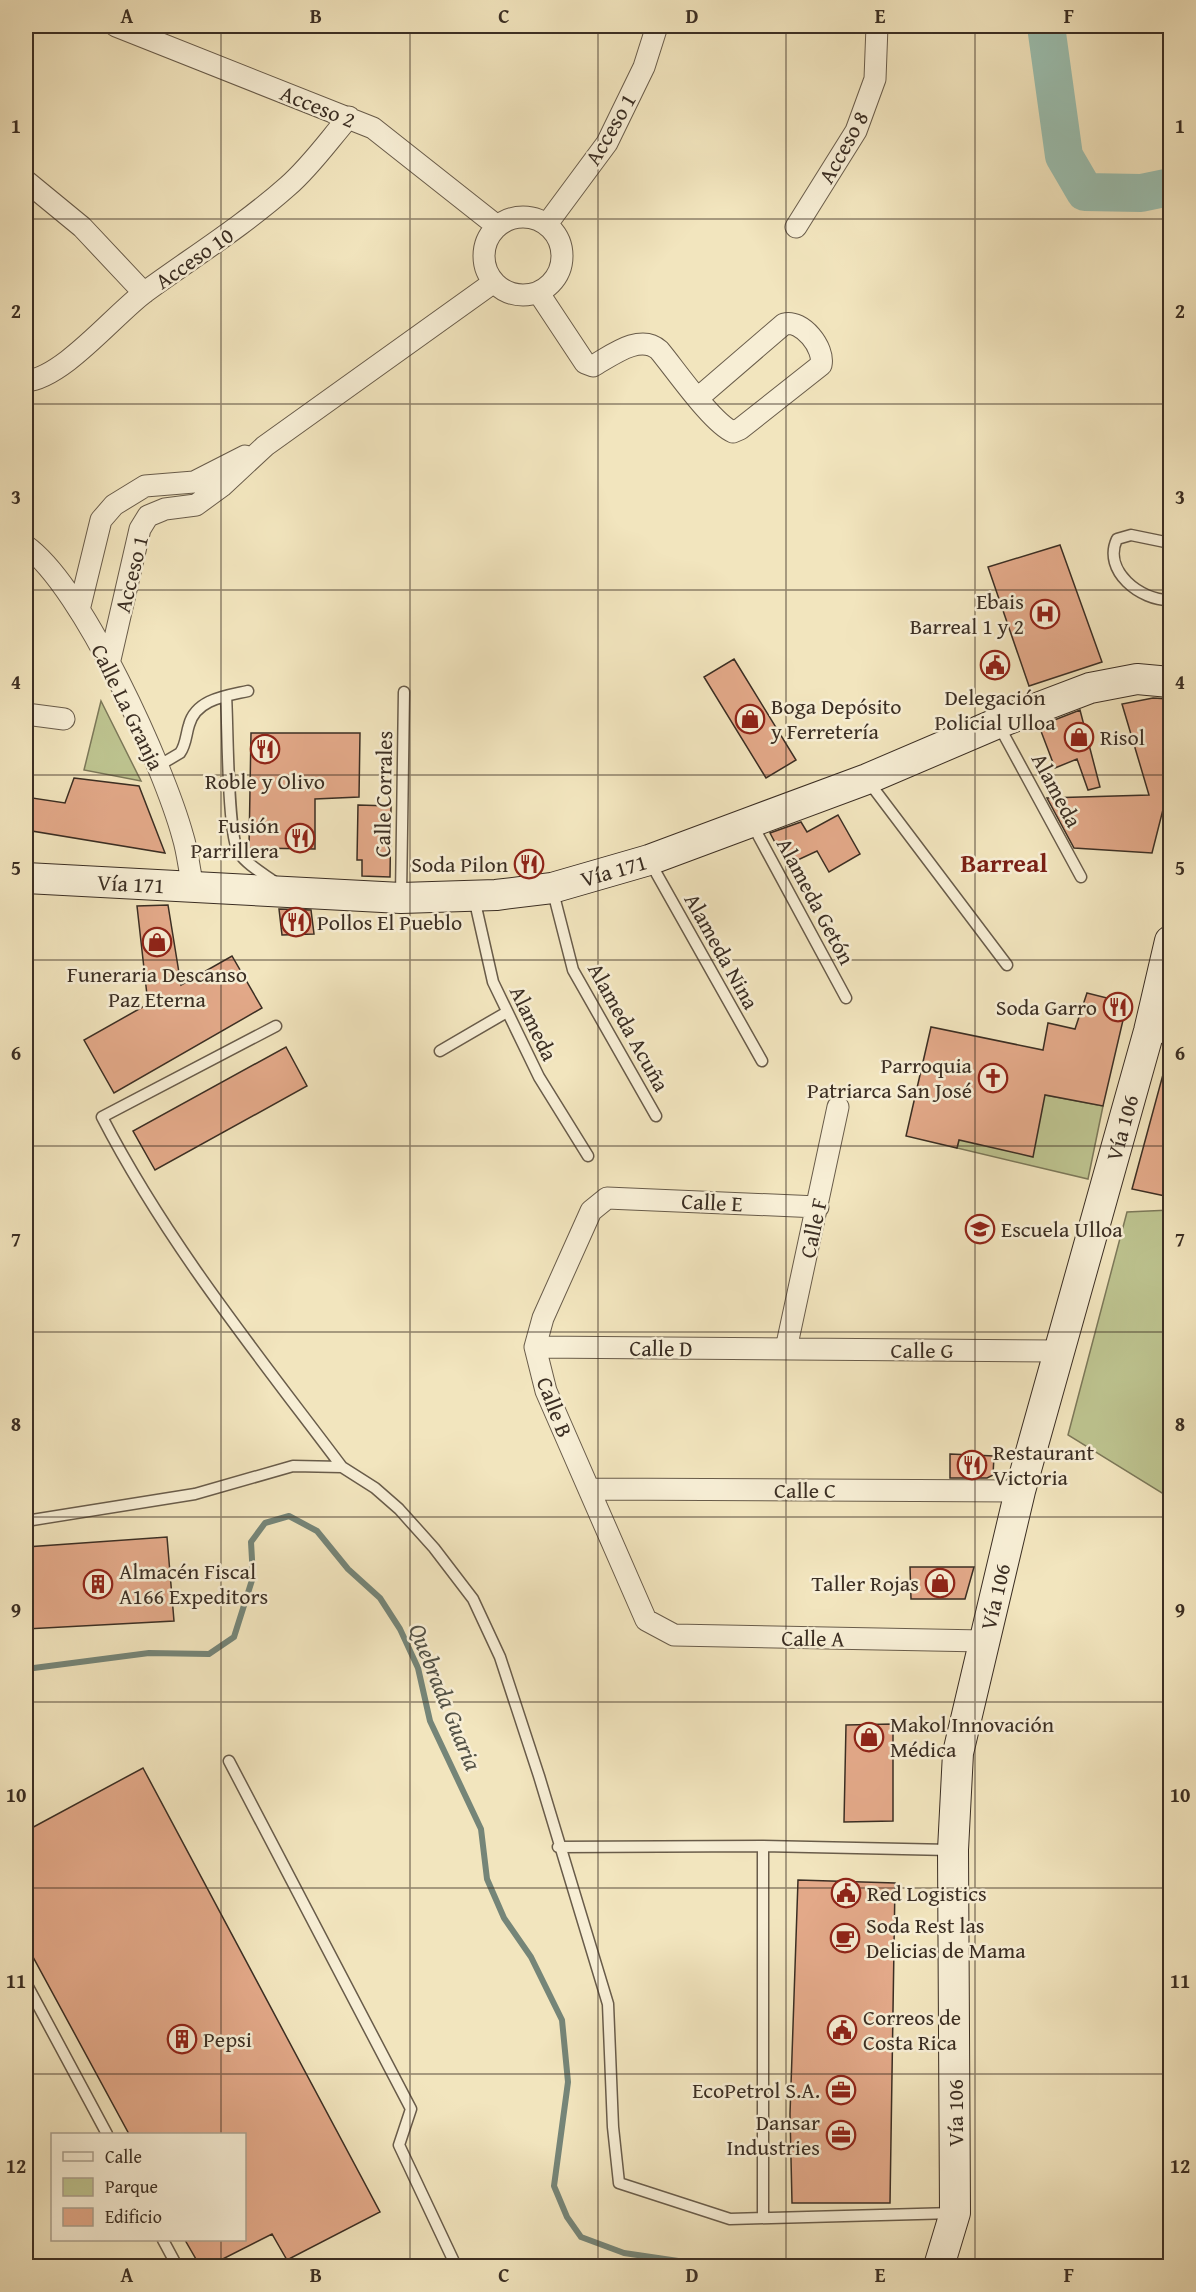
<svg xmlns="http://www.w3.org/2000/svg" width="1196" height="2292" font-family="'Gentium Book Plus',serif">
<rect width="100%" height="100%" fill="#f2e5be"/>
<filter id="stains"><feTurbulence type="fractalNoise" baseFrequency=".00333" numOctaves="4"/><feColorMatrix values="0 0 0 0 .2 0 0 0 0 .09 0 0 0 0 .02 0 0 0 .5 -.17"/></filter>
<radialGradient id="worn" r=".72"><stop offset=".6" stop-color="#630" stop-opacity="0"/><stop offset="1" stop-color="#630" stop-opacity=".3"/></radialGradient>
<path fill="#bdc38f" stroke="#7c7859" stroke-width="1.5" d="M101 701 141 781 84 770Z
M1045 1095 1103 1106 1088 1179 957 1148 959 1140Z
M1170 1210V1498L1068 1435 1127 1212Z"/>
<g fill="none" stroke-linecap="round" stroke-linejoin="round">
<path stroke="#758578" stroke-width="6" d="M26 1669 149 1653 209 1654 234 1637 253 1577 251 1542 265 1523 289 1516 317 1531 348 1569 380 1598 400 1629 418 1668 430 1721 481 1829 487 1879 504 1918 531 1957 562 2020 568 2082 554 2186 567 2217 581 2237 624 2253 685 2262 753 2266"/>
<path stroke="#9bbfb0" stroke-width="38" d="M1046 26 1064 156 1085 192 1141 193 1170 187"/>
</g>
<path fill="#e3a989" stroke="#3b2e23" stroke-width="1.5" d="M1060 545 1102 662 1029 686 988 567Z
M734 659 796 760 766 778 704 677Z
M1153 698 1170 699V782L1152 853 1074 848 1047 798 1149 795 1122 704Z
M1080 710 1100 787 1088 790 1077 759 1055 768 1039 726Z
M251 733H360L359 797 315 799V849L249 848Z
M74 778 139 786 165 853 26 830V797L65 803Z
M358 805 391 806 390 877 362 876V860H357Z
M838 815 860 854 829 872 817 851 787 865 770 833 801 822 807 832Z
M168 905 181 985 232 956 262 1008 114 1093 84 1040 148 1004 137 906Z
M279 909 311 910 314 934 282 935Z
M1087 993 1127 1003 1103 1106 1045 1095 1033 1157 959 1140 957 1148 906 1136 931 1027 1043 1050 1048 1023 1075 1029Z
M286 1047 307 1086 155 1170 133 1131Z
M1165 1067 1170 1068V1197L1132 1189Z
M950 1454 994 1456 993 1475 987 1478H950Z
M167 1537 174 1621 26 1629V1547Z
M910 1567H974L965 1599H911Z
M893 1724V1821L844 1822 846 1725Z
M143 1768 380 2212 287 2260 272 2234 209 2266H200L185 2240H244V2134H129L26 1944V1831Z
M798 1880 895 1883 890 2203H792L790 2114Z"/>
<g fill="none" stroke-linecap="round" stroke-linejoin="round">
<g stroke="#695c4a" stroke-width="13">
<path id="service" d="M1170 543 1131 535 1117 539C1102 571 1141 601 1170 600
M226 696C228 722 227 837 239 853 248 866 266 875 279 885
M998 724 1081 877
M158 766 180 753C186 745 186 734 189 725 196 699 226 696 248 691
M868 781 1007 965
M752 824 846 998
M650 862 762 1061
M552 888 573 970 656 1116
M401 897 404 692
M474 898 493 982 539 1077 588 1156
M276 1026 102 1117C167 1243 257 1354 342 1467
M440 1051 507 1012
M26 1521 195 1494 293 1466 342 1467 375 1488 399 1509 434 1548 473 1599 500 1657 539 1776 608 2004 613 2127 619 2183 730 2219 954 2213
M229 1761 411 2109 399 2145 456 2266
M763 1846V2218
M558 1847 763 1846 950 1850
M26 1983 107 2134
M163 2240 177 2266"/>
</g>
<g stroke="#695c4a" stroke-width="23">
<path id="minor" d="M116 26 373 128 497 226
M26 181 82 227 144 293
M484 256a39 39 0 1 1 78 0a39 39 0 1 1-78 0Z
M547 224 607 143 644 67 657 26
M796 227 856 131 875 79 877 26
M538 292 585 363 593 366C611 356 640 333 659 350 675 369 712 423 733 432L740 429 821 365C825 348 802 319 784 324L698 398
M26 381C63 378 114 315 145 292 193 257 243 226 288 186 311 166 329 140 349 117
M26 546C83 587 164 767 183 837 188 853 189 870 193 886
M79 610 101 520 114 505 145 486 194 482 245 456
M109 664 140 529 148 516 165 509 196 505 222 486 265 446 494 282
M26 714 64 719
M1149 1031 1170 1033
M818 1207 607 1198 591 1211 543 1318 535 1347 546 1391 646 1620 674 1635 983 1641
M535 1347 1058 1351
M786 1349 838 1107
M589 1489 1020 1491"/>
</g>
<g stroke="#3b2e23" stroke-width="32">
<g id="secondary">
<path id="s1" d="M26 878 401 898 496 895 552 888 649 860 751 822 867 779 998 723 1090 688 1137 679 1170 682"/>
<path id="s2" d="M939 2266 955 2213 953 1850 958 1753 1020 1491 1149 1031 1170 941"/>
</g>
</g>
<use href="#service" stroke="#f7eed5" stroke-width="10"/>
<use href="#minor" stroke="#f7eed5" stroke-width="21"/>
<use href="#secondary" stroke="#f7eed5" stroke-width="30"/>
</g>
<path fill="none" stroke="#3b2e23" stroke-width="1.5" stroke-opacity="0.55" d="M221 26V2134M410 26V2266M598 26V2266M786 26V2266M975 26V2266M26 219H1170M26 404H1170M26 590H1170M26 775H1170M26 960H1170M26 1146H1170M26 1332H1170M26 1517H1170M26 1702H1170M26 1888H1170M26 2074H1170M221 2240V2266"/>
<defs>
<g id="hospital-ring" transform="scale(1.5)"><circle r="9.5" fill="#f7eed5" stroke="#8f2418" stroke-width="1.5"/><path d="M-5-5h3v3.5h4V-5h3V5h-3V1.5h-4V5h-3Z" fill="#8f2418"/></g>
<g id="civic-ring" transform="scale(1.5)"><circle r="9.5" fill="#f7eed5" stroke="#8f2418" stroke-width="1.5"/><path d="M-.6-6.5H3V-4.5H.6V-3L4-1V1h2V6H-6V1h2V-1L-.6-3ZM-1.2 2.5V6h2.4V2.5Z" fill="#8f2418"/></g>
<g id="shop-ring" transform="scale(1.5)"><circle r="9.5" fill="#f7eed5" stroke="#8f2418" stroke-width="1.5"/><path d="M-5-2.5h2.3a2.7 3.5 0 0 1 5.4 0H5L5.5 6h-11ZM-1.5-2.5h3a1.5 2.3 0 0 0-3 0Z" fill="#8f2418"/></g>
<g id="restaurant-ring" transform="scale(1.5)"><circle r="9.5" fill="#f7eed5" stroke="#8f2418" stroke-width="1.5"/><path d="M-5-6h1v4h1v-4h1v4h1v-4h1v5L-1.5 .5V6h-2V.5L-5-1ZM5-6V6H3V1.5H1.5Q1.5-4 5-6Z" fill="#8f2418"/></g>
<g id="church-ring" transform="scale(1.5)"><circle r="9.5" fill="#f7eed5" stroke="#8f2418" stroke-width="1.5"/><path d="M-1.2-6h2.4v3.5h3.3v2.4h-3.3V6h-2.4V-.1h-3.3v-2.4h3.3Z" fill="#8f2418"/></g>
<g id="school-ring" transform="scale(1.5)"><circle r="9.5" fill="#f7eed5" stroke="#8f2418" stroke-width="1.5"/><path d="M0-5L7-2L0 1L-7-2ZM-4 1L0 2.5L4 1V4Q0 6-4 4Z" fill="#8f2418"/></g>
<g id="building-ring" transform="scale(1.5)"><circle r="9.5" fill="#f7eed5" stroke="#8f2418" stroke-width="1.5"/><path d="M-4-6H4V6H1V3H-1V6H-4ZM-2.5-4.3h1.7v1.8h-1.7ZM.8-4.3h1.7v1.8H.8ZM-2.5-1h1.7V.8h-1.7ZM.8-1h1.7V.8H.8Z" fill="#8f2418"/></g>
<g id="cafe-ring" transform="scale(1.5)"><circle r="9.5" fill="#f7eed5" stroke="#8f2418" stroke-width="1.5"/><path d="M-5.5-4.5H6V0H3Q3 3.5 0 3.5H-2.5Q-5.5 3.5-5.5 0ZM3-3.2v2h1.7v-2ZM-6 4.5H4V6H-6Z" fill="#8f2418"/></g>
<g id="office-ring" transform="scale(1.5)"><circle r="9.5" fill="#f7eed5" stroke="#8f2418" stroke-width="1.5"/><path d="M-6-3h4V-5.5h4V-3h4V5H-6ZM-1-4.5V-3h2v-1.5ZM-6 0V1H6V0Z" fill="#8f2418"/></g>
</defs>
<g fill-rule="evenodd">
<use href="#hospital-ring" x="1045" y="614"/>
<use href="#civic-ring" x="995" y="665"/>
<use href="#shop-ring" x="750" y="719"/>
<use href="#shop-ring" x="1079" y="737"/>
<use href="#restaurant-ring" x="265" y="749"/>
<use href="#restaurant-ring" x="300" y="838"/>
<use href="#restaurant-ring" x="529" y="864"/>
<use href="#restaurant-ring" x="296" y="922"/>
<use href="#shop-ring" x="157" y="942"/>
<use href="#restaurant-ring" x="1118" y="1007"/>
<use href="#church-ring" x="993" y="1078"/>
<use href="#school-ring" x="980" y="1229"/>
<use href="#restaurant-ring" x="972" y="1465"/>
<use href="#shop-ring" x="940" y="1583"/>
<use href="#building-ring" x="98" y="1584"/>
<use href="#shop-ring" x="869" y="1737"/>
<use href="#civic-ring" x="846" y="1893"/>
<use href="#cafe-ring" x="845" y="1938"/>
<use href="#civic-ring" x="842" y="2030"/>
<use href="#building-ring" x="182" y="2039"/>
<use href="#office-ring" x="841" y="2090"/>
<use href="#office-ring" x="841" y="2135"/>
</g>
<g text-anchor="middle" stroke-width="5" stroke-linejoin="round" paint-order="stroke">
<g font-size="22" fill="#3b2e23" stroke="#f7eed5">
<text transform="translate(318 106) rotate(22)" y="8">Acceso 2</text>
<text transform="translate(610 129) rotate(-60)" y="8">Acceso 1</text>
<text transform="translate(843 147) rotate(-61)" y="8">Acceso 8</text>
<text transform="translate(194 258) rotate(-35)" y="8">Acceso 10</text>
<text transform="translate(131 574) rotate(-76)" y="8">Acceso 1</text>
<text transform="translate(128 707) rotate(64)" y="8">Calle La Granja</text>
<text transform="translate(1057 790) rotate(62)" y="8">Alameda</text>
<text transform="translate(383 794) rotate(-89)" y="8">Calle Corrales</text>
<text dy="8" stroke="none"><textPath href="#s1" startOffset="591">Vía 171</textPath></text>
<text dy="8" stroke="none"><textPath href="#s1" startOffset="105">Vía 171</textPath></text>
<text transform="translate(816 901) rotate(62)" y="8">Alameda Getón</text>
<text transform="translate(722 951) rotate(61)" y="8">Alameda Nina</text>
<text transform="translate(534 1023) rotate(64)" y="8">Alameda</text>
<text transform="translate(629 1027) rotate(61)" y="8">Alameda Acuña</text>
<text dy="8" stroke="none"><textPath href="#s2" startOffset="1162">Vía 106</textPath></text>
<text transform="translate(712 1202) rotate(3)" y="8">Calle E</text>
<text transform="translate(813 1228) rotate(-78)" y="8">Calle F</text>
<text transform="translate(661 1348) rotate(1)" y="8">Calle D</text>
<text x="922" y="1358">Calle G</text>
<text transform="translate(555 1407) rotate(69)" y="8">Calle B</text>
<text x="805" y="1498">Calle C</text>
<text dy="8" stroke="none"><textPath href="#s2" startOffset="676">Vía 106</textPath></text>
<text transform="translate(813 1638) rotate(1)" y="8">Calle A</text>
<text transform="translate(955 2113) rotate(-90)" y="8">Vía 106</text>
</g>
<g font-size="22" fill="#3b2e23" stroke="#f7eed5" text-anchor="start">
<text x="1024" y="609" text-anchor="end">Ebais<tspan x="1024" dy="25">Barreal 1 y 2</tspan></text>
<text x="995" y="705" text-anchor="middle">Delegación<tspan x="995" dy="25">Policial Ulloa</tspan></text>
<text x="771" y="714">Boga Depósito<tspan x="771" dy="25">y Ferretería</tspan></text>
<text x="1100" y="745">Risol</text>
<text x="265" y="789" text-anchor="middle">Roble y Olivo</text>
<text x="279" y="833" text-anchor="end">Fusión<tspan x="279" dy="25">Parrillera</tspan></text>
<text x="508" y="872" text-anchor="end">Soda Pilon</text>
<text x="317" y="930">Pollos El Pueblo</text>
<text x="157" y="982" text-anchor="middle">Funeraria Descanso<tspan x="157" dy="25">Paz Eterna</tspan></text>
<text x="1097" y="1015" text-anchor="end">Soda Garro</text>
<text x="972" y="1073" text-anchor="end">Parroquia<tspan x="972" dy="25">Patriarca San José</tspan></text>
<text x="1001" y="1237">Escuela Ulloa</text>
<text x="993" y="1460">Restaurant<tspan x="993" dy="25">Victoria</tspan></text>
<text x="119" y="1579">Almacén Fiscal<tspan x="119" dy="25">A166 Expeditors</tspan></text>
<text x="919" y="1591" text-anchor="end">Taller Rojas</text>
<text x="890" y="1732">Makol Innovación<tspan x="890" dy="25">Médica</tspan></text>
<text x="867" y="1901">Red Logistics</text>
<text x="866" y="1933">Soda Rest las<tspan x="866" dy="25">Delicias de Mama</tspan></text>
<text x="863" y="2025">Correos de<tspan x="863" dy="25">Costa Rica</tspan></text>
<text x="203" y="2047">Pepsi</text>
<text x="820" y="2098" text-anchor="end">EcoPetrol S.A.</text>
<text x="820" y="2130" text-anchor="end">Dansar<tspan x="820" dy="25">Industries</tspan></text>
</g>
<g font-size="24" font-style="italic" fill="#535246" stroke="#f7eed5">
<text transform="translate(445 1697) rotate(68)" y="8">Quebrada Guaria</text>
</g>
<g font-size="26" font-weight="bold" fill="#7a1f14" stroke="#f7eed5">
<text x="1004" y="872">Barreal</text>
</g>
</g>
<rect width="1196" height="2292" fill="none" stroke="#f2e5be" stroke-width="66"/>
<rect x="51" y="2133" width="195" height="108" fill="#f7eed5" stroke="#aca18e" stroke-width="1.5"/>
<rect x="63" y="2152" width="30" height="9" fill="#f7eed5" stroke="#aca18e" stroke-width="1.5"/>
<text x="105" y="2163" font-size="18" fill="#3b2e23">Calle</text>
<rect x="63" y="2178" width="30" height="18" fill="#bdc38f" stroke="#aca18e" stroke-width="1.5"/>
<text x="105" y="2193" font-size="18" fill="#3b2e23">Parque</text>
<rect x="63" y="2208" width="30" height="18" fill="#e3a989" stroke="#aca18e" stroke-width="1.5"/>
<text x="105" y="2223" font-size="18" fill="#3b2e23">Edificio</text>
<rect x="33" y="33" width="1130" height="2226" fill="none" stroke="#3b2e23" stroke-width="2"/>
<g font-size="20" text-anchor="middle" font-weight="bold" fill="#3b2e23">
<text x="127" y="23">A</text>
<text x="316" y="23">B</text>
<text x="504" y="23">C</text>
<text x="692" y="23">D</text>
<text x="880" y="23">E</text>
<text x="1069" y="23">F</text>
<text x="16" y="133">1</text>
<text x="1180" y="133">1</text>
<text x="16" y="318">2</text>
<text x="1180" y="318">2</text>
<text x="16" y="504">3</text>
<text x="1180" y="504">3</text>
<text x="16" y="689">4</text>
<text x="1180" y="689">4</text>
<text x="16" y="875">5</text>
<text x="1180" y="875">5</text>
<text x="16" y="1060">6</text>
<text x="1180" y="1060">6</text>
<text x="16" y="1246">7</text>
<text x="1180" y="1246">7</text>
<text x="16" y="1431">8</text>
<text x="1180" y="1431">8</text>
<text x="16" y="1617">9</text>
<text x="1180" y="1617">9</text>
<text x="16" y="1802">10</text>
<text x="1180" y="1802">10</text>
<text x="16" y="1988">11</text>
<text x="1180" y="1988">11</text>
<text x="16" y="2173">12</text>
<text x="1180" y="2173">12</text>
<text x="127" y="2282">A</text>
<text x="316" y="2282">B</text>
<text x="504" y="2282">C</text>
<text x="692" y="2282">D</text>
<text x="880" y="2282">E</text>
<text x="1069" y="2282">F</text>
</g>
<rect width="100%" height="100%" filter="url(#stains)"/>
<rect width="100%" height="100%" fill="url(#worn)"/>
</svg>
